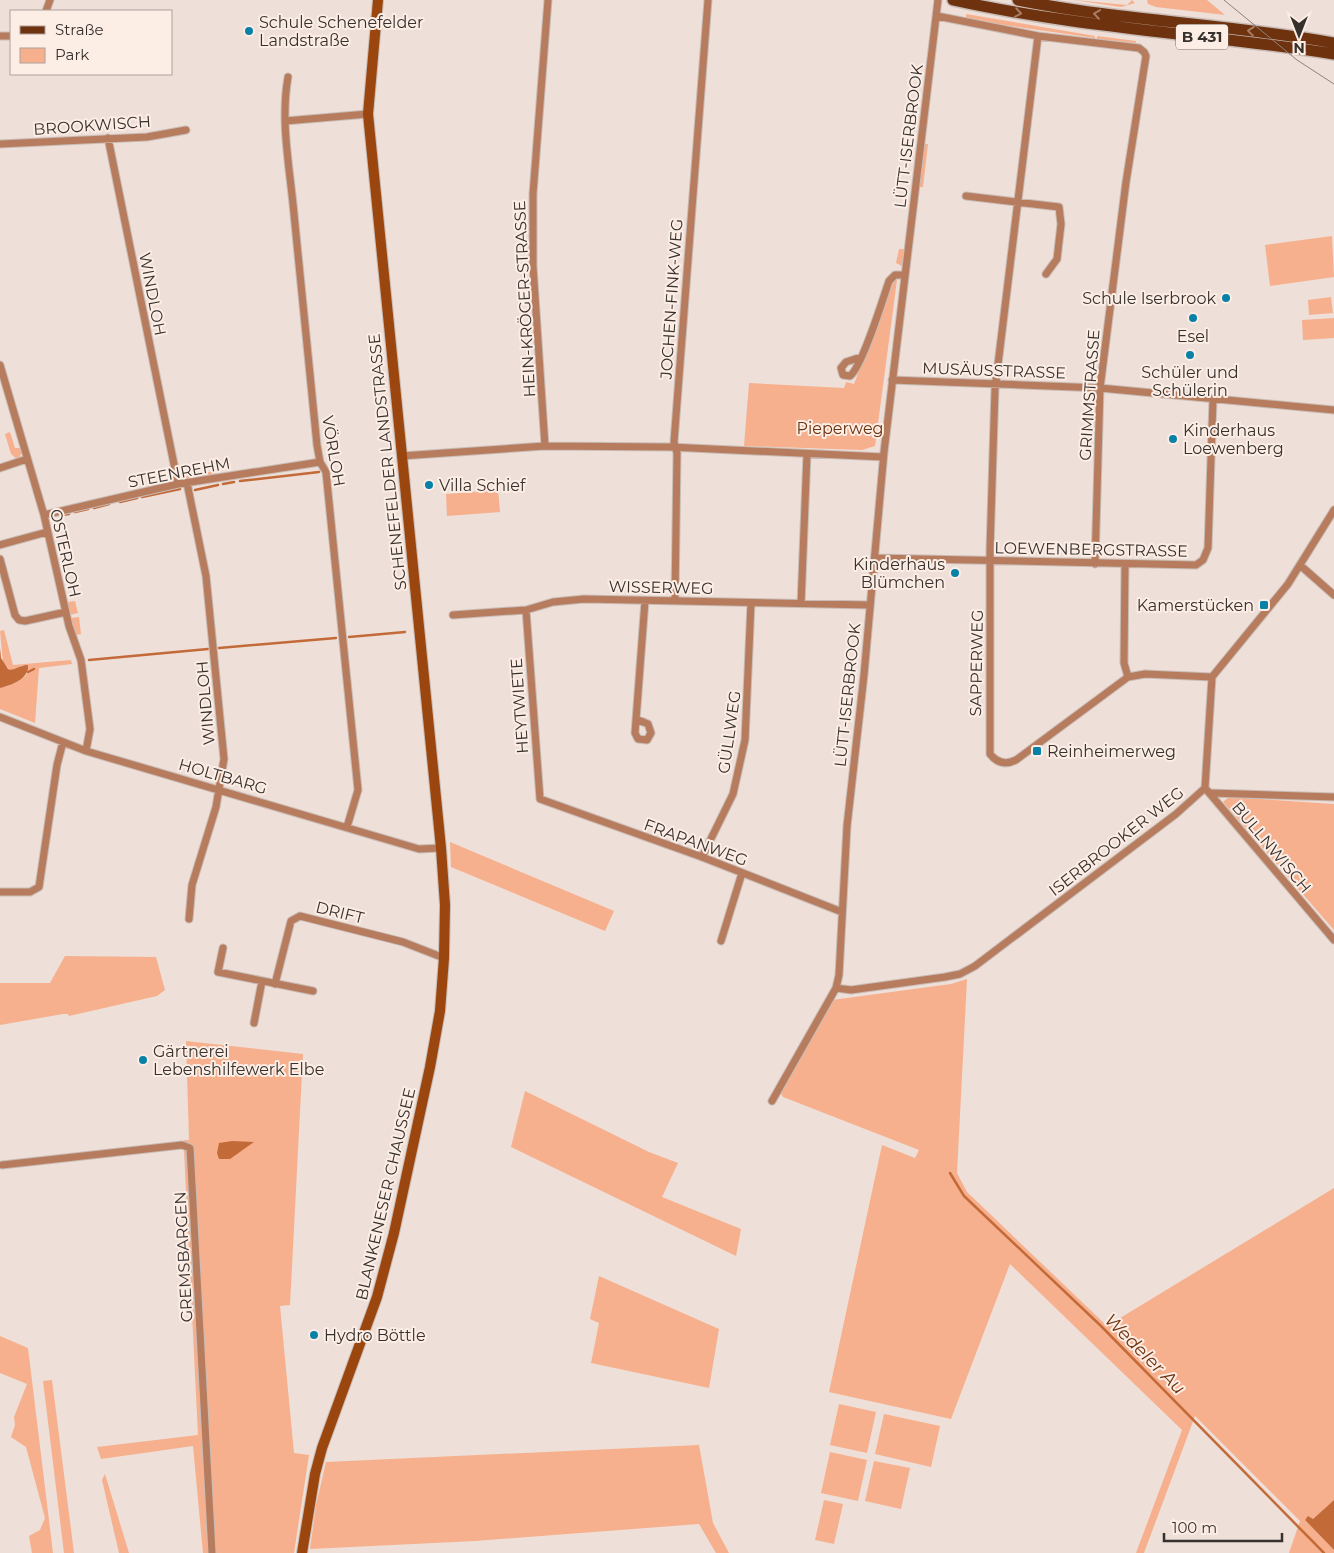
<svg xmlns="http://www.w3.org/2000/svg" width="1334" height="1553" font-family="Montserrat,sans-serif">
<rect width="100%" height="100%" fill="#eedfd8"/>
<path fill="#f6b08d" d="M1073 0 1127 5 1132 0 1135 3 1121 7Z
M1147 0H1207L1225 15 1156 7 1148 4Z
M966 14 1095 36V38L983 22 966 18Z
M1097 36 1136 41V43L1097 39Z
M924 144H928L923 187H919Z
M1332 236 1334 277 1270 286 1265 245Z
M899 249H904L902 266 896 263Z
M894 280H897L875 446 862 450 744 446 749 383 844 388 846 382 854 384Z
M1331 297 1333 313 1309 315 1308 300Z
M1334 318V338L1303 340 1302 320Z
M10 432 15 448H20L22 452 18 460 11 454 5 434Z
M215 471 216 475 186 480 180 477Z
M498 490 500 512 447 516 446 494Z
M75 601 78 613 70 615 68 602Z
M79 617 81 634 76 635 71 618Z
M4 630 13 665 71 660 72 664 39 668 35 723 0 709V688C10 686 23 681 28 672L23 665 11 671 3 663 0 631Z
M1229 797 1334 804V930L1223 802Z
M450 842 614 911 605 931 451 867Z
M65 956 156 957 165 990 157 996 69 1016 68 1014H63L0 1025V983H50Z
M967 979 957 1173 967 1192 1107 1326 1334 1188V1500L1313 1519 1308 1517 1305 1520 1334 1550V1553H1289L1300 1521 1195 1416 1144 1553H1136L1182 1430 1010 1264 951 1419 829 1392 882 1145 915 1158 919 1150 783 1097 779 1091 832 1000 951 984Z
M186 1041 303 1054 290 1305 280 1306 294 1453 309 1455 294 1553H203L193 1446 101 1459 97 1447 198 1435 184 1151V1140H189Z
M525 1091 649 1152 678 1163 662 1197 741 1229 736 1256 511 1147Z
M599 1276 719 1329 709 1388 591 1363 599 1323 590 1319Z
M0 1336 28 1348 53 1553H32L29 1536 40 1530 45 1518 26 1447 11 1437 15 1425 14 1417 27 1384 0 1373Z
M52 1380 74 1553H64L43 1381Z
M839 1404 876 1412 867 1453 830 1445Z
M884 1414 940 1426 931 1467 875 1454Z
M699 1445 713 1523 729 1553H716L699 1524 475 1541 310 1549 316 1505 326 1462Z
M830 1452 867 1460 858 1501 821 1493Z
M874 1461 910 1468 901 1509 865 1501Z
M105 1474 129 1553H119L102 1480Z
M824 1500 843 1504 834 1544 815 1540Z"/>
<path fill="#c36a39" d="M0 648 1 658 8 669C13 672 19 665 28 665 29 679 12 685 0 688Z
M232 1141 254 1142 230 1159H219L217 1153 219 1143Z
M1334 1500V1550L1305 1520 1308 1516 1313 1519Z"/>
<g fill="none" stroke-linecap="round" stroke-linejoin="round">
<path stroke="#c36a39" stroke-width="2.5" d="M240 481 319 472
M223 484 234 482
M195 490 218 485
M142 497 180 489
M120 502 137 498
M94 508 109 504
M75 512 88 509
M62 515 69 514
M349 637 405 632
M219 648 336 638
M89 660 208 649
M28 672 34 669
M950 1173 964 1196 1101 1326 1324 1553"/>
<g stroke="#c9bcb6" stroke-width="9">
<path id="minor" d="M46 11 50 0
M937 16 1038 36 1139 48 1144 52 1146 56 1126 182 1100 388 1095 564
M0 36H11
M1038 36 995 389 990 549V754C997 763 1006 765 1016 760L1128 677 1145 674 1212 677
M288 77C280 122 290 169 294 214 301 291 309 368 317 445L320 462 326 472 358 790 347 827
M285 121 368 114
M108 138 178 484
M0 144 147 137 186 130
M966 196 1059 207 1061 224 1057 259 1046 274
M861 357 846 362 841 368 843 375 850 376C862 367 883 299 889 281L895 275H904
M0 365 44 515 69 626 81 660 90 729 86 751
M892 380 1100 388 1334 410
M545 446 533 266V194L548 0
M401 456 545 446 670 447 883 457
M0 468 27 459
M187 483 206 576 224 759 216 807 192 885 189 919
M44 515 178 484 320 462
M0 545 47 532
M875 558 1196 565 1203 560 1208 548 1213 399
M0 559 15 615 19 620 25 621 66 612
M1125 565 1124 663 1128 677
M1301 566 1334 595
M675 600 677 453 674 442 708 0
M801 604 807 454
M526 610 540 799 702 857 842 912
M453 615 526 610 553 602 584 599 870 605
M0 717 86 751 419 849 441 848
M636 719 648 724 651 733 647 740 638 739 635 733 645 601
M1205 788 1334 940
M1211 793 1334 797
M702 857 733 794 745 740 751 603
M0 892H30L39 887 57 765 63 742
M721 941 742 873
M223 948 218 972 313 991
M275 984 291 921 300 916 403 942 444 958
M836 988 851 990 945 977 960 974 975 966 1176 814 1205 788 1212 677 1288 584 1334 510
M254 1023 262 981
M772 1101 836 988 839 975 847 826 864 675 884 452 938 0
M2 1165 182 1145 190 1148 212 1553"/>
</g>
<g stroke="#c9bcb6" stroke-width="12">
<path id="secondary" d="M302 1553 315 1474 322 1448 377 1297 394 1233 430 1067 440 1011 444 958 445 905 441 848 368 114 378 0"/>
</g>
<g stroke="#c9bcb6" stroke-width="14">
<path id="primary" d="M953 0C1079 28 1207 34 1334 54
M1018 0C1122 21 1229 24 1334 43"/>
</g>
<use href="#minor" stroke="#b77c5e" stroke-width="7"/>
<use href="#secondary" stroke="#9b460e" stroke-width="10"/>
<use href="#primary" stroke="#6e320e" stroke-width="11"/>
<path stroke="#8c827d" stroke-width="1" d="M1224 0 1297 60 1334 84"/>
</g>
<defs><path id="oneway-chevron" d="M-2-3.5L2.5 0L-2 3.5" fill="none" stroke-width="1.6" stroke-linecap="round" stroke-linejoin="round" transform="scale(1.25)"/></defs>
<g stroke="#a77d64">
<use href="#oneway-chevron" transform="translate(1018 13) rotate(10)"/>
<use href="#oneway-chevron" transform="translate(1097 14) rotate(-172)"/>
<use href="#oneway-chevron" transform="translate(1251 31) rotate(-173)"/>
</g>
<g fill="#0881a7" stroke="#fcede5" stroke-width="2">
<circle cx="249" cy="31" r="5"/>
<circle cx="1226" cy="298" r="5"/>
<circle cx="1193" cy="318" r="5"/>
<circle cx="1190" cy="355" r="5"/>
<circle cx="1173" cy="439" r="5"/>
<circle cx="429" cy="485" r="5"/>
<circle cx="955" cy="573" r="5"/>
<rect x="1259" y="600" width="10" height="10" rx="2.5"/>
<rect x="1032" y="746" width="10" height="10" rx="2.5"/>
<circle cx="143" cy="1060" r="5"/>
<circle cx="314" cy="1335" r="5"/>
</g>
<g text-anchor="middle" stroke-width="4" stroke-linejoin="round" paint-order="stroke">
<rect fill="#fcede5" stroke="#726965" stroke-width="1" x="1176" y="24.5" width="52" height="25" rx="4"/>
<g font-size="15" font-weight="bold" fill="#37312e">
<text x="1202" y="42">B 431</text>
</g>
<g font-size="16" fill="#37312e" stroke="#fcede5" text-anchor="start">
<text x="259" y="28">Schule Schenefelder<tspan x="259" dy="18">Landstraße</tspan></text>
<text x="1216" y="304" text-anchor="end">Schule Iserbrook</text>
<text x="1193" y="342" text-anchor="middle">Esel</text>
<text x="1190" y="378" text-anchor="middle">Schüler und<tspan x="1190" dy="18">Schülerin</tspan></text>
<text x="1183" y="436">Kinderhaus<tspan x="1183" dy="18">Loewenberg</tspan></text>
<text x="439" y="491">Villa Schief</text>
<text x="945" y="570" text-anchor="end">Kinderhaus<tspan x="945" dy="18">Blümchen</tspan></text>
<text x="1254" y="611" text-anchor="end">Kamerstücken</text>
<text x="1047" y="757">Reinheimerweg</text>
<text x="153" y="1057">Gärtnerei<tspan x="153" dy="18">Lebenshilfewerk Elbe</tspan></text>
<text x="324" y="1341">Hydro Böttle</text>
</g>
<g font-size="16" fill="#37312e" stroke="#fcede5">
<text transform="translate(92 125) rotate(-4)" y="6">BROOKWISCH</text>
<text transform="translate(908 136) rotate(-83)" y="6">LÜTT-ISERBROOK</text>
<text transform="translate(153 294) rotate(79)" y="6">WINDLOH</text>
<text transform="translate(524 299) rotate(-93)" y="6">HEIN-KRÖGER-STRASSE</text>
<text transform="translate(671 299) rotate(-86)" y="6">JOCHEN-FINK-WEG</text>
<text transform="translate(994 370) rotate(2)" y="6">MUSÄUSSTRASSE</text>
<text transform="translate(1089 395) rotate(-86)" y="6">GRIMMSTRASSE</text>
<text transform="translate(334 451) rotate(80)" y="6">VÖRLOH</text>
<text transform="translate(387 462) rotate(-96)" y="6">SCHENEFELDER LANDSTRASSE</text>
<text transform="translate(179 472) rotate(-11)" y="6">STEENREHM</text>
<text transform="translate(1091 549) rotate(1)" y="6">LOEWENBERGSTRASSE</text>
<text transform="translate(66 553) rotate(77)" y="6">OSTERLOH</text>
<text transform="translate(661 587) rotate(1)" y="6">WISSERWEG</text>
<text transform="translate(976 663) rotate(-89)" y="6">SAPPERWEG</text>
<text transform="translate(847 695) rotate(-84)" y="6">LÜTT-ISERBROOK</text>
<text transform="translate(205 703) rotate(-95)" y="6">WINDLOH</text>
<text transform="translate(519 706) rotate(-94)" y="6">HEYTWIETE</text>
<text transform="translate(729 732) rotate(-82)" y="6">GÜLLWEG</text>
<text transform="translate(223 776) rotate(16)" y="6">HOLTBARG</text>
<text transform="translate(1116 841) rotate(-38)" y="6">ISERBROOKER WEG</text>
<text transform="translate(696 842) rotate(20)" y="6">FRAPANWEG</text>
<text transform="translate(1272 847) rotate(50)" y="6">BULLNWISCH</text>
<text transform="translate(340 912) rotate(14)" y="6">DRIFT</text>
<text transform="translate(385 1194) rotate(-77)" y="6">BLANKENESER CHAUSSEE</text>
<text transform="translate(183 1257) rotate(-93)" y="6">GREMSBARGEN</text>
</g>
<g font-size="16" fill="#6c310d" stroke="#fcede5">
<text x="840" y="434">Pieperweg</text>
</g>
<g font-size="18" font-style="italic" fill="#6f3410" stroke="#fcede5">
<text transform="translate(1145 1354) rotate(45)" y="6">Wedeler Au</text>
</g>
</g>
<rect x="10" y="10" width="162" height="65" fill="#fcede5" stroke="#ada29c"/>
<rect x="20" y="26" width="25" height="8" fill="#6e320e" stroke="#ada29c"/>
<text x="55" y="35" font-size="15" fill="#37312e">Straße</text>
<rect x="20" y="48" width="25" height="15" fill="#f6b08d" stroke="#ada29c"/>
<text x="55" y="60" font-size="15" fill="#37312e">Park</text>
<g transform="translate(1299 35) rotate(180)" stroke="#fcede5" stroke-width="4" paint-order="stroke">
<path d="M0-4L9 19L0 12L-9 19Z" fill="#37312e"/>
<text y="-8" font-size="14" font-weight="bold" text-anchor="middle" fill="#37312e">N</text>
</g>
<path d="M1164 1533v8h118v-8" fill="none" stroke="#37312e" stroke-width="2.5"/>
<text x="1172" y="1533" font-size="15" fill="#37312e" stroke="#fcede5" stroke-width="4" paint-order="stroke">100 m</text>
</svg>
